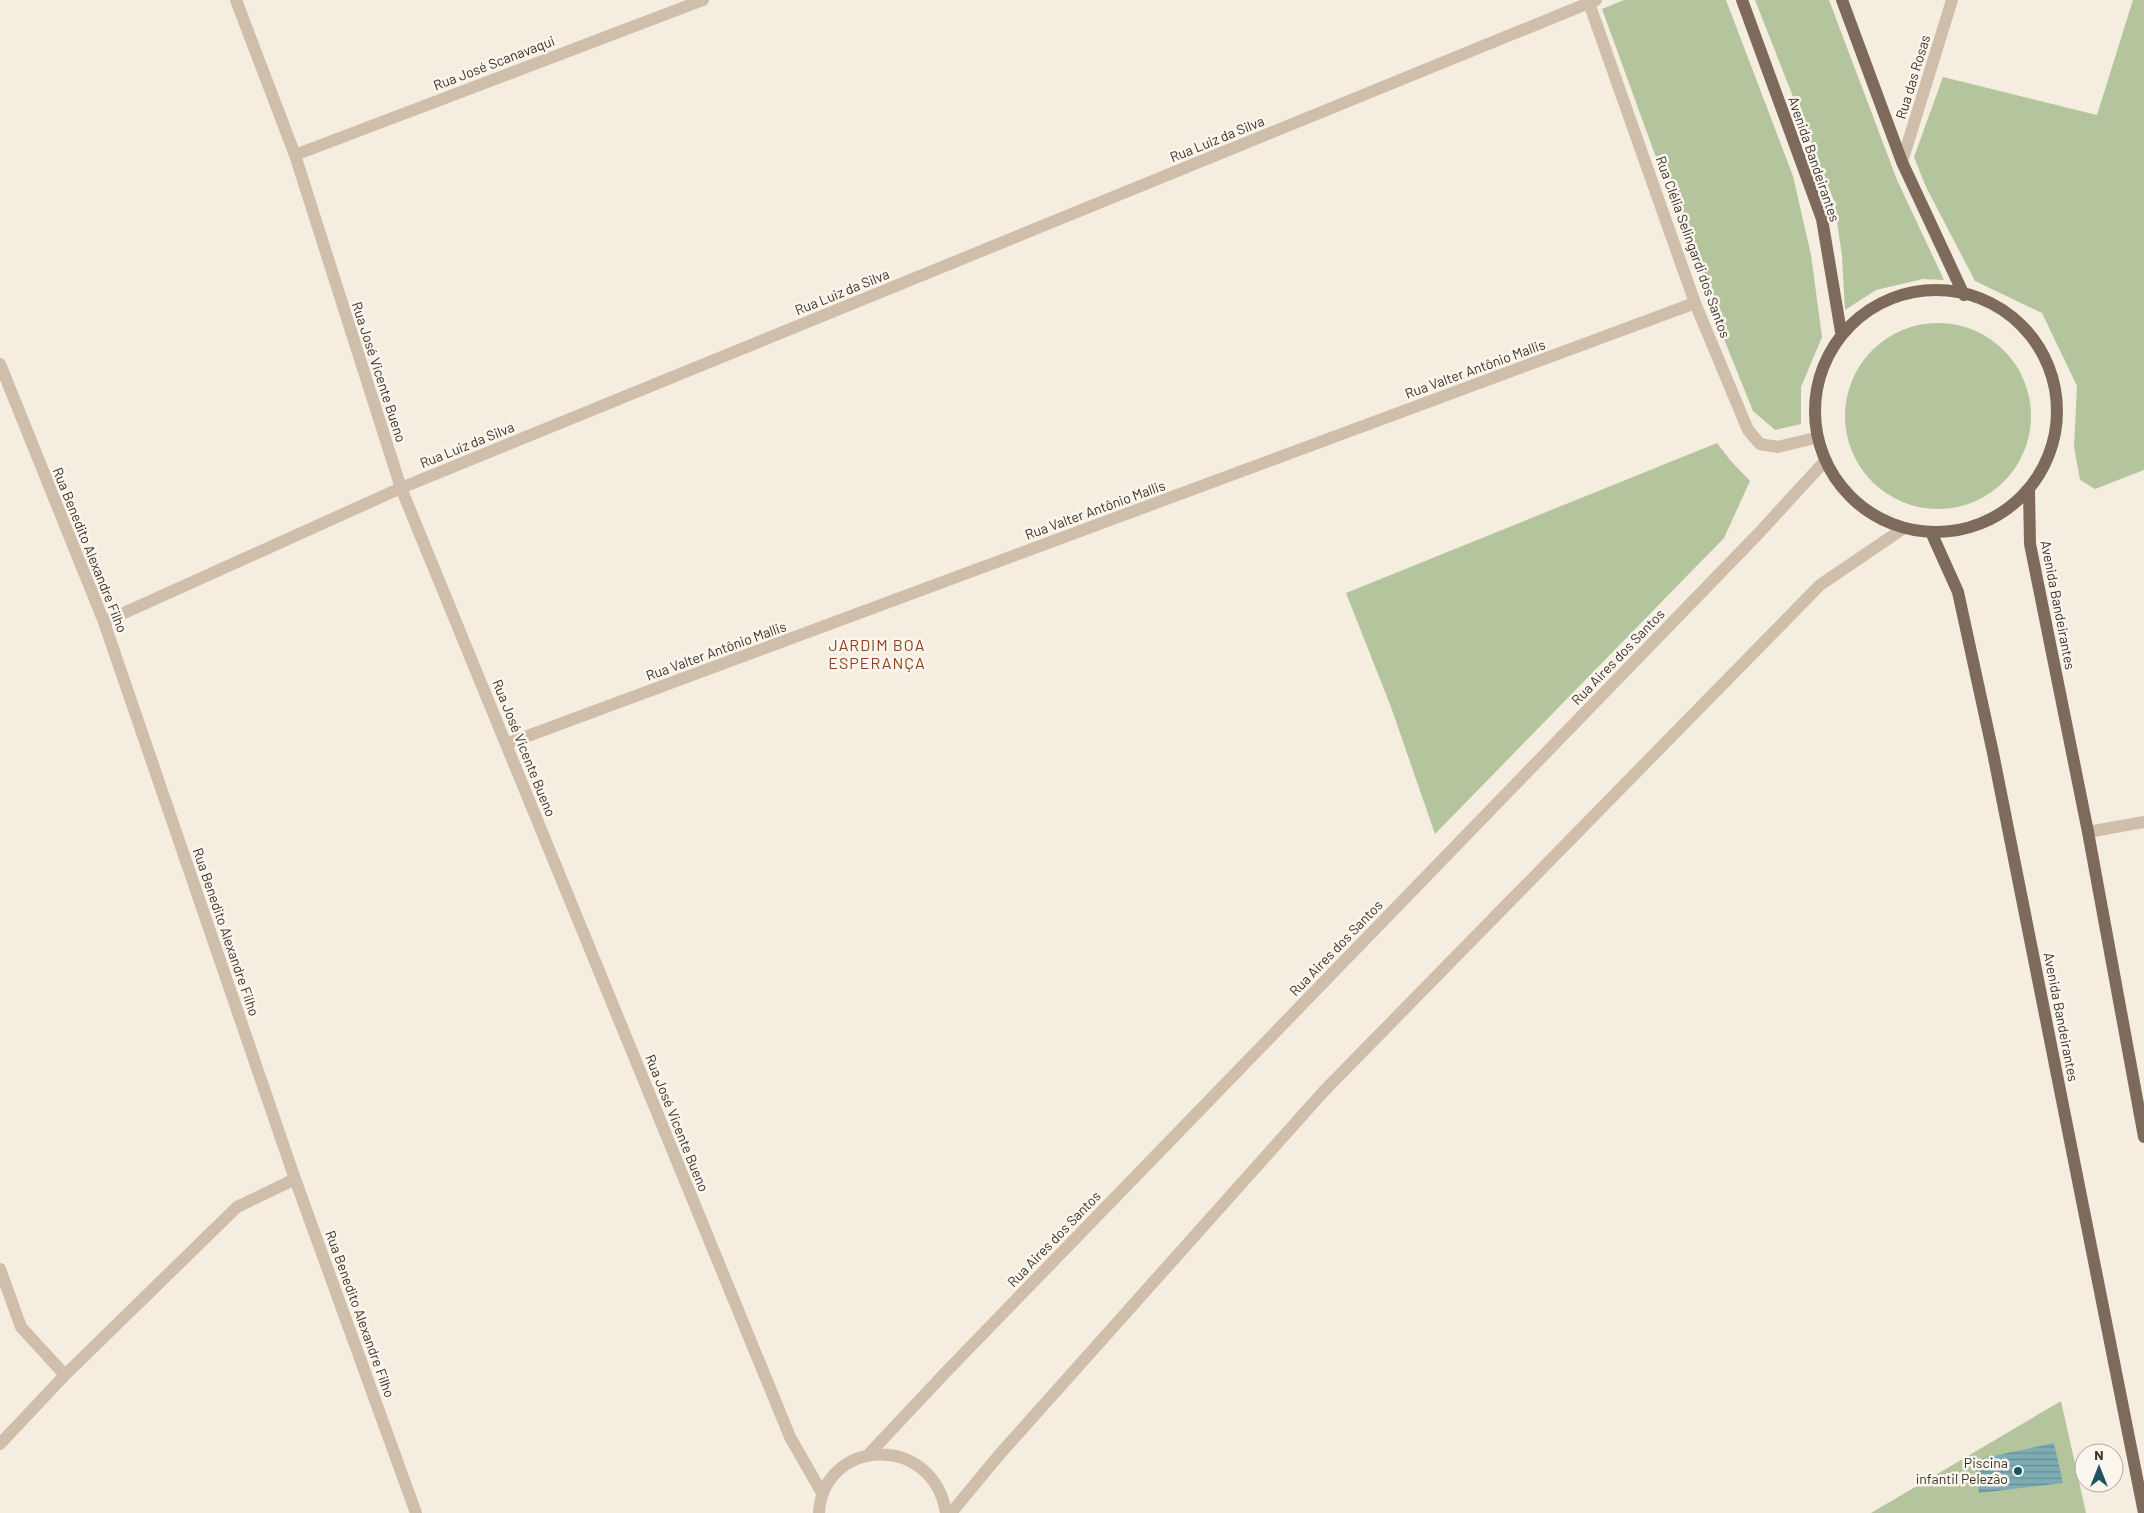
<svg xmlns="http://www.w3.org/2000/svg" width="2144" height="1513" font-family="Barlow,sans-serif">
<defs>
<pattern id="water-rules" width="6" height="5" patternUnits="userSpaceOnUse" patternTransform="scale(1.25)"><rect width="6" height="5" fill="#7cacb4"/><path d="M0 2.5h6" fill="none" stroke="#678d93"/></pattern>
</defs>
<rect width="100%" height="100%" fill="#f5ede0"/>
<path fill="#b4c59e" d="M1624 0H1726L1793 176 1811 255 1822 337 1801 387V424L1775 430 1753 411 1705 292 1602 9Z
M1755 0H1829L1897 180 1944 280 1923 279 1876 290 1845 310 1842 256 1834 201Z
M2133 0H2144V470L2095 489 2080 480 2074 447 2077 386 2042 313 1975 281 1926 187 1914 157 1943 77 2097 115Z
M1845 416a93 93 0 1 1 186 0a93 93 0 1 1-186 0Z
M1717 443 1730 460 1750 481 1724 538 1435 834 1391 707 1346 593Z
M2061 1401 2086 1513H1871Z"/>
<path fill="url(#water-rules)" d="M2054 1443 2063 1483 1979 1493 1975 1460Z"/>
<g fill="none" stroke-linecap="round" stroke-linejoin="round">
<path stroke="#cebeaa" stroke-width="12" d="M236 0 295 155 401 488 790 1437 822 1493
M1589 3 1695 303 1748 430 1760 444 1778 447 1815 438
M295 155 703 0
M1902 162 1952 0
M0 364 104 622 295 1179 416 1513
M104 622 401 488 1596 0
M506 744 1695 303
M2088 832 2144 822
M0 1269 21 1327 65 1375
M0 1444 65 1375 237 1207 295 1179
M868 1455 945 1373 1758 534 1825 461
M819 1513C823 1438 933 1432 946 1513
M951 1513 999 1455 1324 1091 1820 585 1904 528"/>
<path stroke="#7e6a5a" stroke-width="12" d="M1742 0 1822 219 1841 332
M1842 0 1902 162 1964 295
M1815 411a121 121 0 1 1 242 0a121 121 0 1 1-242 0Z
M2029 490 2030 544 2088 832 2144 1137
M1931 532 1958 592 1993 753 2144 1513"/>
</g>
<circle fill="#1c5560" stroke="#fbf6ed" stroke-width="2" cx="2018" cy="1471" r="5"/>
<g text-anchor="middle" stroke-width="5" stroke-linejoin="round" paint-order="stroke">
<g font-size="14" fill="#3b312a" stroke="#fbf6ed">
<text transform="translate(494 63) rotate(-21)" y="5">Rua José Scanavaqui</text>
<text transform="translate(1913 77) rotate(-73)" y="5">Rua das Rosas</text>
<text transform="translate(1217 139) rotate(-22)" y="5">Rua Luiz da Silva</text>
<text transform="translate(1814 159) rotate(71)" y="5">Avenida Bandeirantes</text>
<text transform="translate(1693 247) rotate(70)" y="5">Rua Clélia Selingardi dos Santos</text>
<text transform="translate(842 292) rotate(-22)" y="5">Rua Luiz da Silva</text>
<text transform="translate(1475 369) rotate(-20)" y="5">Rua Valter Antônio Mallis</text>
<text transform="translate(379 372) rotate(72)" y="5">Rua José Vicente Bueno</text>
<text transform="translate(467 445) rotate(-22)" y="5">Rua Luiz da Silva</text>
<text transform="translate(1095 510) rotate(-20)" y="5">Rua Valter Antônio Mallis</text>
<text transform="translate(90 550) rotate(68)" y="5">Rua Benedito Alexandre Filho</text>
<text transform="translate(2058 605) rotate(79)" y="5">Avenida Bandeirantes</text>
<text transform="translate(716 651) rotate(-20)" y="5">Rua Valter Antônio Mallis</text>
<text transform="translate(1618 657) rotate(-46)" y="5">Rua Aires dos Santos</text>
<text transform="translate(524 748) rotate(68)" y="5">Rua José Vicente Bueno</text>
<text transform="translate(226 932) rotate(71)" y="5">Rua Benedito Alexandre Filho</text>
<text transform="translate(1336 948) rotate(-46)" y="5">Rua Aires dos Santos</text>
<text transform="translate(2061 1017) rotate(79)" y="5">Avenida Bandeirantes</text>
<text transform="translate(677 1123) rotate(68)" y="5">Rua José Vicente Bueno</text>
<text transform="translate(1054 1239) rotate(-46)" y="5">Rua Aires dos Santos</text>
<text transform="translate(360 1314) rotate(70)" y="5">Rua Benedito Alexandre Filho</text>
</g>
<g font-size="14" fill="#3b312a" stroke="#fbf6ed" text-anchor="end">
<text x="2008" y="1468">Piscina<tspan x="2008" dy="16">infantil Pelezão</tspan></text>
</g>
<g font-size="16" letter-spacing="1" fill="#90431d" stroke="#fbf6ed">
<text x="877" y="651">JARDIM BOA<tspan x="877" dy="18">ESPERANÇA</tspan></text>
</g>
</g>
<g transform="translate(2099 1468)"><circle r="24" fill="#fbf6ed" stroke="#aea79f"/>
<path d="M0-4L9 19L0 12L-9 19Z" fill="#1c5560"/>
<text y="-8" font-size="14" font-weight="bold" text-anchor="middle" fill="#3b312a">N</text>
</g>
</svg>
